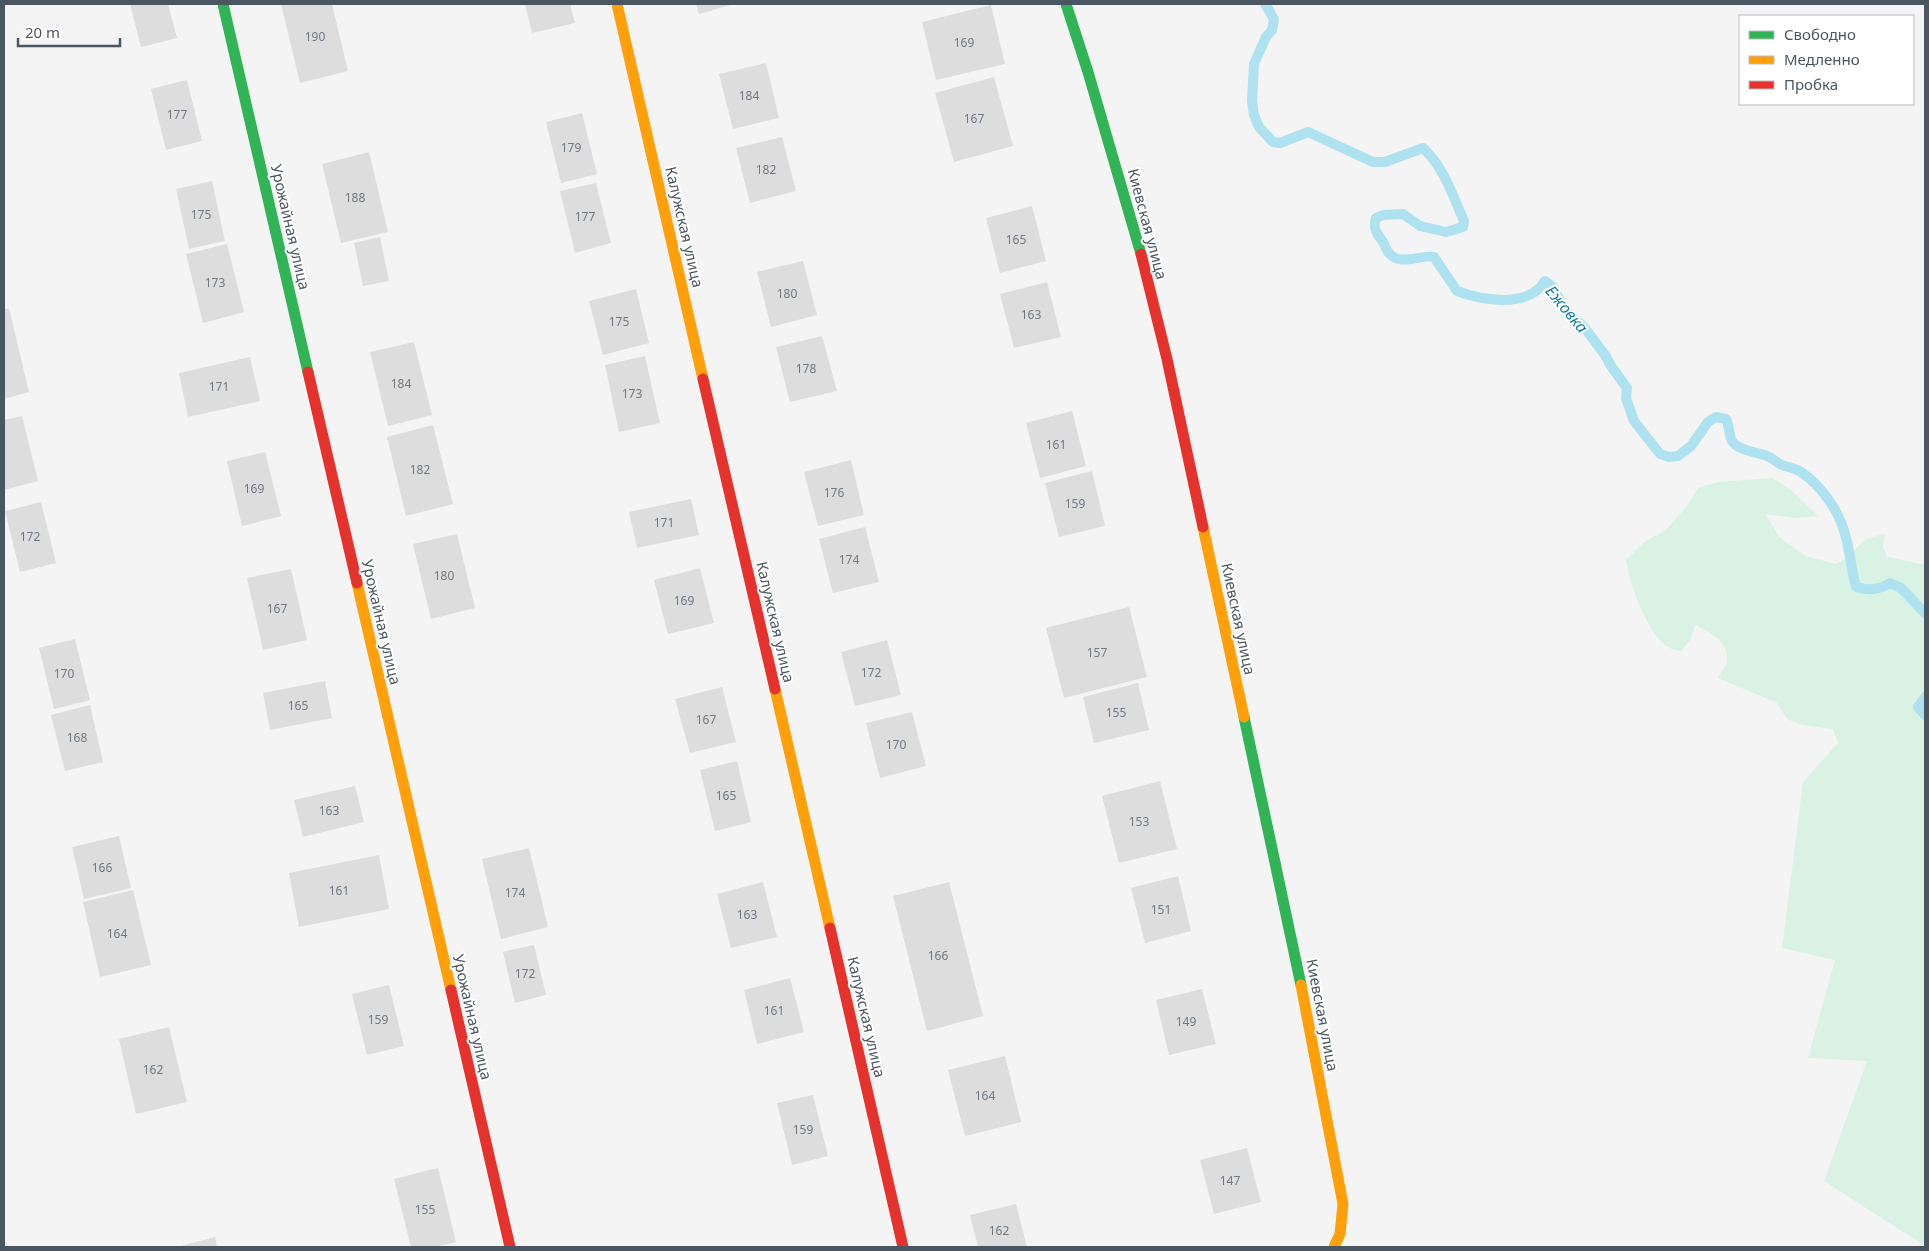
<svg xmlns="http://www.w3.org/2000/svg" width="1929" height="1251" font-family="'Noto Sans',sans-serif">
<rect width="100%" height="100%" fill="#f4f4f4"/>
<path fill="#d9f2e3" d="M1772 478 1790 489 1818 516 1796 518 1765 514 1780 538 1806 556 1836 564 1845 559 1866 539 1885 533 1883 547 1887 557C1900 558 1912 563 1925 565V1246L1824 1181 1867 1061 1808 1058 1835 960 1782 948 1803 782 1838 743 1833 729 1802 725 1787 719 1777 703 1718 678C1721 673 1727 665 1727 659 1727 641 1710 632 1695 625L1690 640 1681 652C1677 650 1670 649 1666 646 1646 630 1630 585 1626 560L1644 542 1666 530 1686 507 1698 488 1718 482Z"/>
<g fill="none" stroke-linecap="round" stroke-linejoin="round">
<path stroke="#aee2f0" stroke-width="10" d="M1265 4 1274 19 1272 30 1266 37 1254 64 1252 101 1254 115 1259 127 1273 142 1280 143 1308 132 1373 162H1385L1423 148C1444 167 1453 196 1464 221L1463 227 1446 232 1420 226 1403 214 1383 215 1376 218C1373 226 1375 232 1381 239 1385 243 1385 249 1389 253 1400 267 1420 254 1434 257L1457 291C1481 300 1529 309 1545 281L1552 286 1566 311 1584 327 1605 355 1611 366 1627 388 1626 398 1634 421 1660 454 1669 457 1678 456 1691 446 1708 422 1716 417 1726 419C1730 427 1729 437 1732 441 1738 451 1757 452 1767 456 1772 458 1775 461 1780 464 1787 468 1794 467 1801 472 1821 485 1839 511 1845 534 1850 551 1851 569 1856 587 1869 591 1878 590 1890 583L1901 588 1925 613
M1925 697 1918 707 1925 715"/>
</g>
<path fill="#ddddde" d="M130 4H168L177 38 141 47Z
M281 4H332L348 71 300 83Z
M525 4H570L575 23 532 33Z
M696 4H734L699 14Z
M991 5 1005 64 936 80 922 22Z
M766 63 779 118 733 129 719 74Z
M994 77 1013 146 954 162 935 93Z
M187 80 202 141 166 150 151 89Z
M582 113 597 174 561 183 546 122Z
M782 137 796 191 750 203 736 148Z
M369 152 388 232 341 243 322 164Z
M212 181 225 241 189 249 176 189Z
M596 183 611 243 575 253 560 191Z
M1032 206 1046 261 1000 273 986 218Z
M380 237 389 281 363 286 354 243Z
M227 244 244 312 203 323 186 254Z
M803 261 817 315 771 327 757 272Z
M1047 282 1061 337 1014 348 1000 294Z
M636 289 649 343 603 355 589 301Z
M9 308 29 392 4 399V310Z
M822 336 837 391 790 402 776 347Z
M414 342 432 415 388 426 370 352Z
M645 356 660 423 619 432 605 365Z
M250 357 260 401 188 417 179 373Z
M1072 411 1086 466 1040 478 1026 423Z
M22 416 38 481 4 490V420Z
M433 425 453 504 406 516 387 437Z
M265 452 281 516 242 526 227 461Z
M851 460 864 515 818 526 804 472Z
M1092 471 1105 526 1059 537 1045 483Z
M691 499 699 535 637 548 629 512Z
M41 502 56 563 20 572 5 511Z
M865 527 879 582 833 593 819 539Z
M457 534 475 608 431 619 413 544Z
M700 568 714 623 668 634 654 580Z
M291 569 307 640 263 650 247 578Z
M1129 607 1147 677 1064 698 1046 628Z
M75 639 90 700 54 709 39 648Z
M887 640 901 695 855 706 841 652Z
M325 681 332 718 270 730 263 693Z
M1138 683 1149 730 1094 743 1083 697Z
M722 687 736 742 690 753 675 699Z
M90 705 103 762 65 771 51 715Z
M912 712 926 766 880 778 866 723Z
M737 761 751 822 715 831 700 770Z
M1160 781 1177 849 1119 863 1102 796Z
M355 786 364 822 303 837 294 800Z
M119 836 131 888 84 899 72 847Z
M529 848 548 927 501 939 482 859Z
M379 855 389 909 299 927 289 873Z
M1178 876 1191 931 1145 943 1131 888Z
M763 882 777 937 731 948 717 894Z
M949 882 983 1016 927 1031 893 896Z
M133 890 151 965 100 977 83 902Z
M534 945 546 995 515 1003 503 952Z
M790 978 804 1032 757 1044 744 990Z
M389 985 404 1046 367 1055 352 994Z
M1202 989 1216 1044 1169 1055 1156 1000Z
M169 1027 187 1102 136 1114 119 1039Z
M1005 1056 1021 1122 965 1136 948 1070Z
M813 1095 828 1156 792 1165 777 1103Z
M1247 1148 1261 1202 1214 1214 1200 1160Z
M438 1168 456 1242 435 1247H411L394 1179Z
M1016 1204 1027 1247H978L970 1215Z
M215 1237 217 1247H177Z"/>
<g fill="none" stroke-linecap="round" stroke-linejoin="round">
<path stroke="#30b455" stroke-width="11" d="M223 4 308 372
M1066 4 1088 72 1141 254
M1244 717 1301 985"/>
<path stroke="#ff9f0a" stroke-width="11" d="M617 4 703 379
M1203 527 1244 717
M357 583 451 990
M775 689 830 928
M1301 985 1343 1204 1340 1234 1334 1247"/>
<path stroke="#e5322d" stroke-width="11" d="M1141 254 1167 359 1203 527
M308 372 357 583
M703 379 775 689
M830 928 903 1247
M451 990 510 1247"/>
</g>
<g text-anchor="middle" stroke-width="4" stroke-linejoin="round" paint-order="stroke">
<g font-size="12" fill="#707881">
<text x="315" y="41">190</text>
<text x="964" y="47">169</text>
<text x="749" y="100">184</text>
<text x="177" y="119">177</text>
<text x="974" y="123">167</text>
<text x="571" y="152">179</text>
<text x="766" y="174">182</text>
<text x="355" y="202">188</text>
<text x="201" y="219">175</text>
<text x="585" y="221">177</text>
<text x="1016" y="244">165</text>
<text x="215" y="287">173</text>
<text x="787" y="298">180</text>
<text x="1031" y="319">163</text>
<text x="619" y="326">175</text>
<text x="806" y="373">178</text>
<text x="401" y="388">184</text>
<text x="219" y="391">171</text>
<text x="632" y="398">173</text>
<text x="1056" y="449">161</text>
<text x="420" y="474">182</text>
<text x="254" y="493">169</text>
<text x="834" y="497">176</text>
<text x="1075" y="508">159</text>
<text x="664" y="527">171</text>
<text x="30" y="541">172</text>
<text x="849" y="564">174</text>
<text x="444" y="580">180</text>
<text x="684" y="605">169</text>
<text x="277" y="613">167</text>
<text x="1097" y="657">157</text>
<text x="871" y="677">172</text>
<text x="64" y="678">170</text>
<text x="298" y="710">165</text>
<text x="1116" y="717">155</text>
<text x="706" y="724">167</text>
<text x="77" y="742">168</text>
<text x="896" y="749">170</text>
<text x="726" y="800">165</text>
<text x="329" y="815">163</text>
<text x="1139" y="826">153</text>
<text x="102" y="872">166</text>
<text x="339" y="895">161</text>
<text x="515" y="897">174</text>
<text x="1161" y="914">151</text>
<text x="747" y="919">163</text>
<text x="117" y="938">164</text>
<text x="938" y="960">166</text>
<text x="525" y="978">172</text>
<text x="774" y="1015">161</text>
<text x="378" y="1024">159</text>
<text x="1186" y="1026">149</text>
<text x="153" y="1074">162</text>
<text x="985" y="1100">164</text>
<text x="803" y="1134">159</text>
<text x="1230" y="1185">147</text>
<text x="425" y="1214">155</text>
<text x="999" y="1235">162</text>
</g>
<g font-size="15" fill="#4a5661" stroke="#fff">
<text transform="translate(1147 224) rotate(75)" y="5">Киевская улица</text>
<text transform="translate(290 227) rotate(77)" y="5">Урожайная улица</text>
<text transform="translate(684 227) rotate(77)" y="5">Калужская улица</text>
<text transform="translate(1238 619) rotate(78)" y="5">Киевская улица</text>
<text transform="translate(381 622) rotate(77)" y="5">Урожайная улица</text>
<text transform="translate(775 622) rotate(77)" y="5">Калужская улица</text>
<text transform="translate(1322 1015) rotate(79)" y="5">Киевская улица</text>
<text transform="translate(472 1017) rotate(77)" y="5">Урожайная улица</text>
<text transform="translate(866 1017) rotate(77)" y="5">Калужская улица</text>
</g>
<g font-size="16" font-style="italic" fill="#0c7c9b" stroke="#fff">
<text transform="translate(1567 309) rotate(50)" y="6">Ежовка</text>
</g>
</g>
<rect width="1929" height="1251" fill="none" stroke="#4a5661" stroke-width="10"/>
<rect x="1739" y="15" width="175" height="90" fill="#ffffff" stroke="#b7bbc0"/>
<rect x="1749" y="31" width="25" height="8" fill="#30b455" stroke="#b7bbc0"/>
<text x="1784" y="40" font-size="15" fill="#4a5661">Свободно</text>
<rect x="1749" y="56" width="25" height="8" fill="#ff9f0a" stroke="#b7bbc0"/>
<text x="1784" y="65" font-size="15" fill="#4a5661">Медленно</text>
<rect x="1749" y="81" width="25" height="8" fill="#e5322d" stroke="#b7bbc0"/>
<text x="1784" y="90" font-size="15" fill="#4a5661">Пробка</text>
<path d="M18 38v8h102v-8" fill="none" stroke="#4a5661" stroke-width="2.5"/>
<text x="25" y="38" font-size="15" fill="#4a5661" stroke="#ffffff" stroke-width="4" paint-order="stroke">20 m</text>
</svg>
